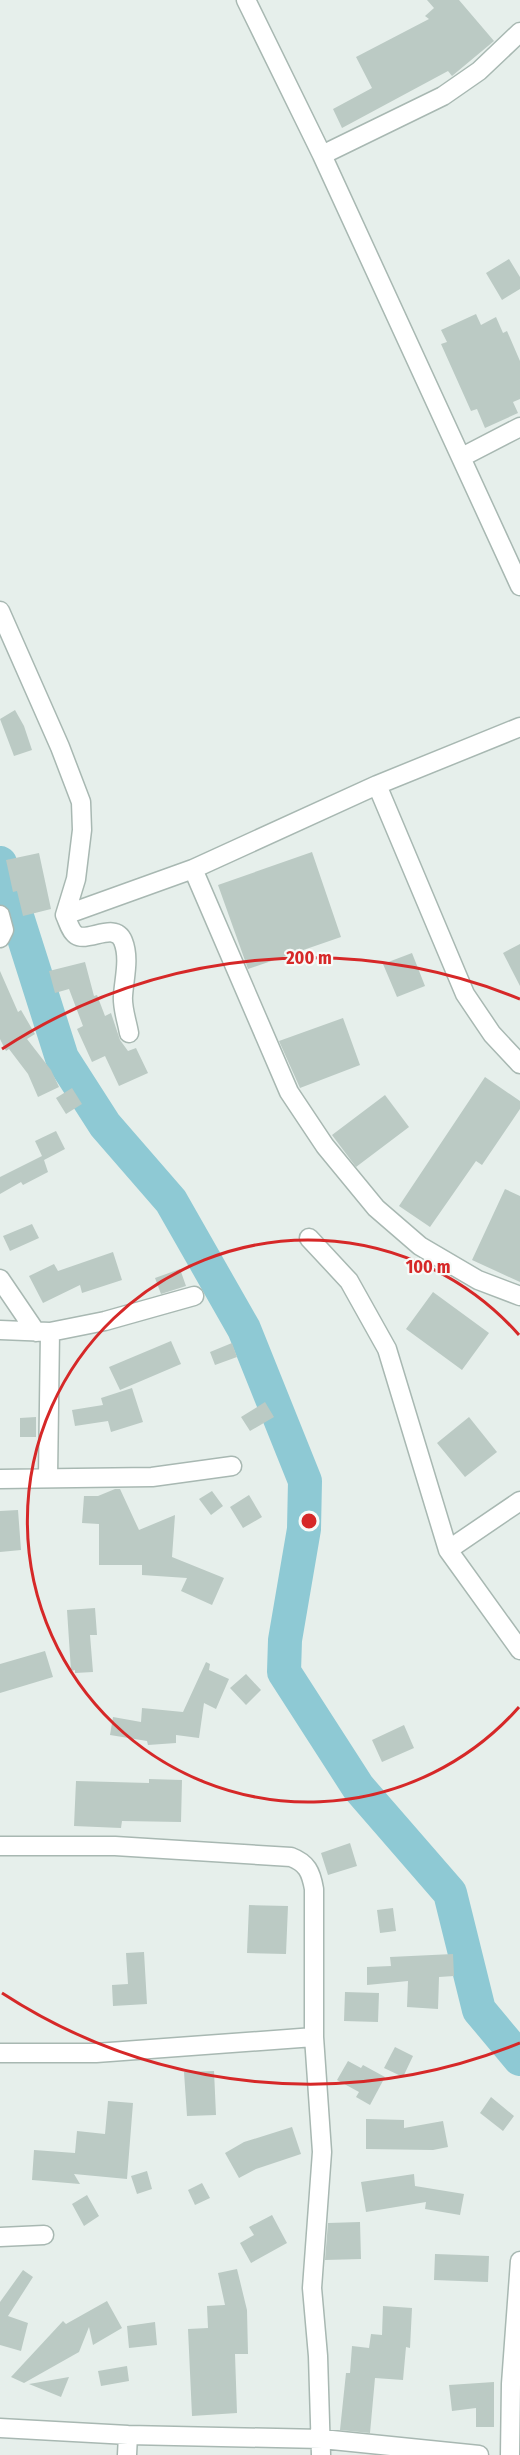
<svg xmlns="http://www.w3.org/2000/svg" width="520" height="2455" font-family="'Fira Sans Condensed',sans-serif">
<rect width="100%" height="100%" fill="#e6efeb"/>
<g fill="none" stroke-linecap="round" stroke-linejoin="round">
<path stroke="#8ec9d4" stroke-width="34" d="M0 863 62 1058 105 1125 171 1201 244 1329 305 1481 304 1529 285 1640 284 1672 358 1787 450 1893 479 2010 520 2059"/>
</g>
<path fill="#bbcac4" d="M427 0H459L494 41 452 76 448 71 342 128 333 109 372 88 356 57 429 19 425 16 434 8Z
M509 259 520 277V289L502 300 486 273Z
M476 314 481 325 496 317 503 333 507 331 520 361V399L513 402 518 413 485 428 477 409 471 411 441 344 447 342 441 330Z
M15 710 24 726 32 750 14 756 0 719Z
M312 852 341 937 248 969 218 885Z
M39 853 51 909 23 916 17 891 13 892 6 860Z
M520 944V986L503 953Z
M412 953 425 986 397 997 383 964Z
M85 962 94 996 97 995 105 1016 111 1013 120 1040 128 1051 136 1048 148 1073 119 1086 105 1056 92 1062 77 1029 83 1026 69 989 55 993 49 971Z
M0 971 18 1012 21 1010 35 1034 27 1039 51 1070 59 1087 38 1097 28 1074 9 1049 6 1051 0 1039Z
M343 1018 360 1065 300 1088 279 1041Z
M485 1077 520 1101V1109L482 1165 476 1161 430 1227 399 1206Z
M72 1088 82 1104 66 1114 56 1098Z
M385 1095 409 1127 356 1167 332 1135Z
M56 1131 65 1149 44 1160 48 1172 23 1185 21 1182 0 1194V1177L42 1156 35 1141Z
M505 1189 520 1196V1282L472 1260Z
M32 1224 39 1238 10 1251 3 1236Z
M113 1252 122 1280 82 1293 80 1285 43 1303 29 1276 54 1264 58 1271Z
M180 1269 186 1286 161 1294 155 1278Z
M433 1292 489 1333 462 1370 406 1329Z
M171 1341 181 1364 120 1390 109 1367Z
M232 1343 237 1357 215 1365 210 1352Z
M132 1388 143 1422 111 1432 108 1421 75 1426 72 1410 103 1405 101 1398Z
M265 1402 274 1417 250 1431 241 1417Z
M36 1417V1437H20V1418Z
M469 1417 497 1452 465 1477 437 1443Z
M115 1489H120L139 1530 175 1515 172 1557 224 1578 212 1605 181 1591 187 1578 142 1575V1565H99V1524L82 1523 84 1496H98Z
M212 1491 223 1506 211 1515 199 1499Z
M249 1495 262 1517 243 1528 230 1507Z
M18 1510 21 1550 0 1552V1511Z
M95 1608 97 1635H90L93 1672 75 1673V1670L71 1671 67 1610Z
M45 1651 53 1677 0 1693V1664Z
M206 1662 210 1664 209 1670 229 1679 216 1709 204 1703 199 1738 176 1735V1743L148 1745 147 1741 110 1735 113 1717 141 1722 142 1708 183 1712Z
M246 1674 261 1690 246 1705 230 1688Z
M404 1725 414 1748 382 1762 372 1740Z
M149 1779 182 1780 181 1822 122 1821 121 1828 74 1826 76 1781 149 1783Z
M350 1843 357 1866 328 1875 321 1853Z
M249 1905 288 1906 286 1954 247 1953Z
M393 1908 396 1931 380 1933 377 1910Z
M144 1952 147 2004 113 2006 112 1985 128 1984 126 1953Z
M453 1954 454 1976 439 1977 438 2009 407 2007 408 1981 367 1985V1967L391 1966 390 1957Z
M345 1992 379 1993 378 2022 344 2021Z
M395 2047 413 2056 403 2077 384 2068Z
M348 2061 361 2068 363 2065 385 2077 370 2105 356 2097 359 2092 337 2080Z
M214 2071 216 2115 187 2116 184 2072Z
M491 2097 514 2116 503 2131 480 2113Z
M108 2101 133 2103 127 2179 74 2174 80 2184 32 2180 34 2150 75 2153 77 2131 105 2134Z
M366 2119 404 2120V2128L443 2121 448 2147 433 2150 366 2149Z
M292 2127 301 2154 256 2169 239 2178 225 2153 244 2142Z
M147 2171 152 2189 137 2194 131 2176Z
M414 2174 415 2186 464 2194 460 2215 425 2209 426 2202 366 2212 361 2182Z
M202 2183 210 2198 195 2205 188 2190Z
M87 2195 99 2216 84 2226 72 2204Z
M272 2215 287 2243 251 2263 240 2243 254 2235 249 2227Z
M360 2222 361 2259 325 2260 328 2223Z
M435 2254 489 2256 488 2282 434 2280Z
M237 2269 247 2310 248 2354H235L237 2413 192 2416 188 2329 208 2328 207 2306 225 2305 218 2273Z
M23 2270 33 2277 8 2316 28 2323 21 2351 0 2345V2302Z
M107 2301 122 2328 93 2345 89 2327 79 2352 24 2383 11 2377 63 2321 66 2324Z
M383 2306 412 2308 410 2348 406 2347 403 2380 375 2378 370 2433 340 2430 346 2373H350L352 2346 369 2348 371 2334 382 2335Z
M155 2322 157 2345 129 2348 127 2326Z
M127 2366 129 2381 101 2386 98 2371Z
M69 2377 61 2397 29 2384Z
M494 2382V2427H476V2408L452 2411 449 2385Z"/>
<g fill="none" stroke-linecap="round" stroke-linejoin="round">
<g stroke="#a8b8b2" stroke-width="21">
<path id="minor" d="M246 0 322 155 520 586
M322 155 443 96 479 71 520 32
M462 457 520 427
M0 611 60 747 81 802 82 830 76 879 65 915C68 921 70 931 76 935 88 943 115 921 123 941 130 958 124 979 123 996 122 1008 127 1021 129 1033
M377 785 465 994 492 1034 520 1064
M193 869 289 1092 325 1146 376 1208 420 1246 478 1280 520 1296
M0 915 4 930 0 938
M65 915 193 869 377 785 520 727
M309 1238 349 1281 387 1349 448 1550 520 1650
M0 1279 36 1332
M0 1330 50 1332 105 1321 194 1296
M48 1477 50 1332
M0 1479 152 1477 232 1466
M448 1550 520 1501
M0 1846H115L291 1857C307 1863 311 1872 314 1889V2037L322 2152 312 2288 318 2356 321 2455
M0 2053H96L314 2037
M0 2237 44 2235
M0 2428 128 2435 322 2439 479 2455
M127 2455 128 2435
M510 2455 511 2384 520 2261"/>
</g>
<use href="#minor" stroke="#fff" stroke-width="18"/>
</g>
<g fill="none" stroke="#d62828" stroke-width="3">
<path d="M519 1707A281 281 0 1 1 519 1335"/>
<path d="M520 2043A563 563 0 0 1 2 1993M2 1049A563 563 0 0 1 520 999"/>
</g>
<circle cx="309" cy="1521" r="9" fill="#d62828" stroke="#f7fbf9" stroke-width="3"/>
<g font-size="18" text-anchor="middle" font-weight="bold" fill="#d62828" stroke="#f7fbf9" stroke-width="4.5" stroke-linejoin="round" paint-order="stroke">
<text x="309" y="964">200 m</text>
<text x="428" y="1273">100 m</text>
</g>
</svg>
